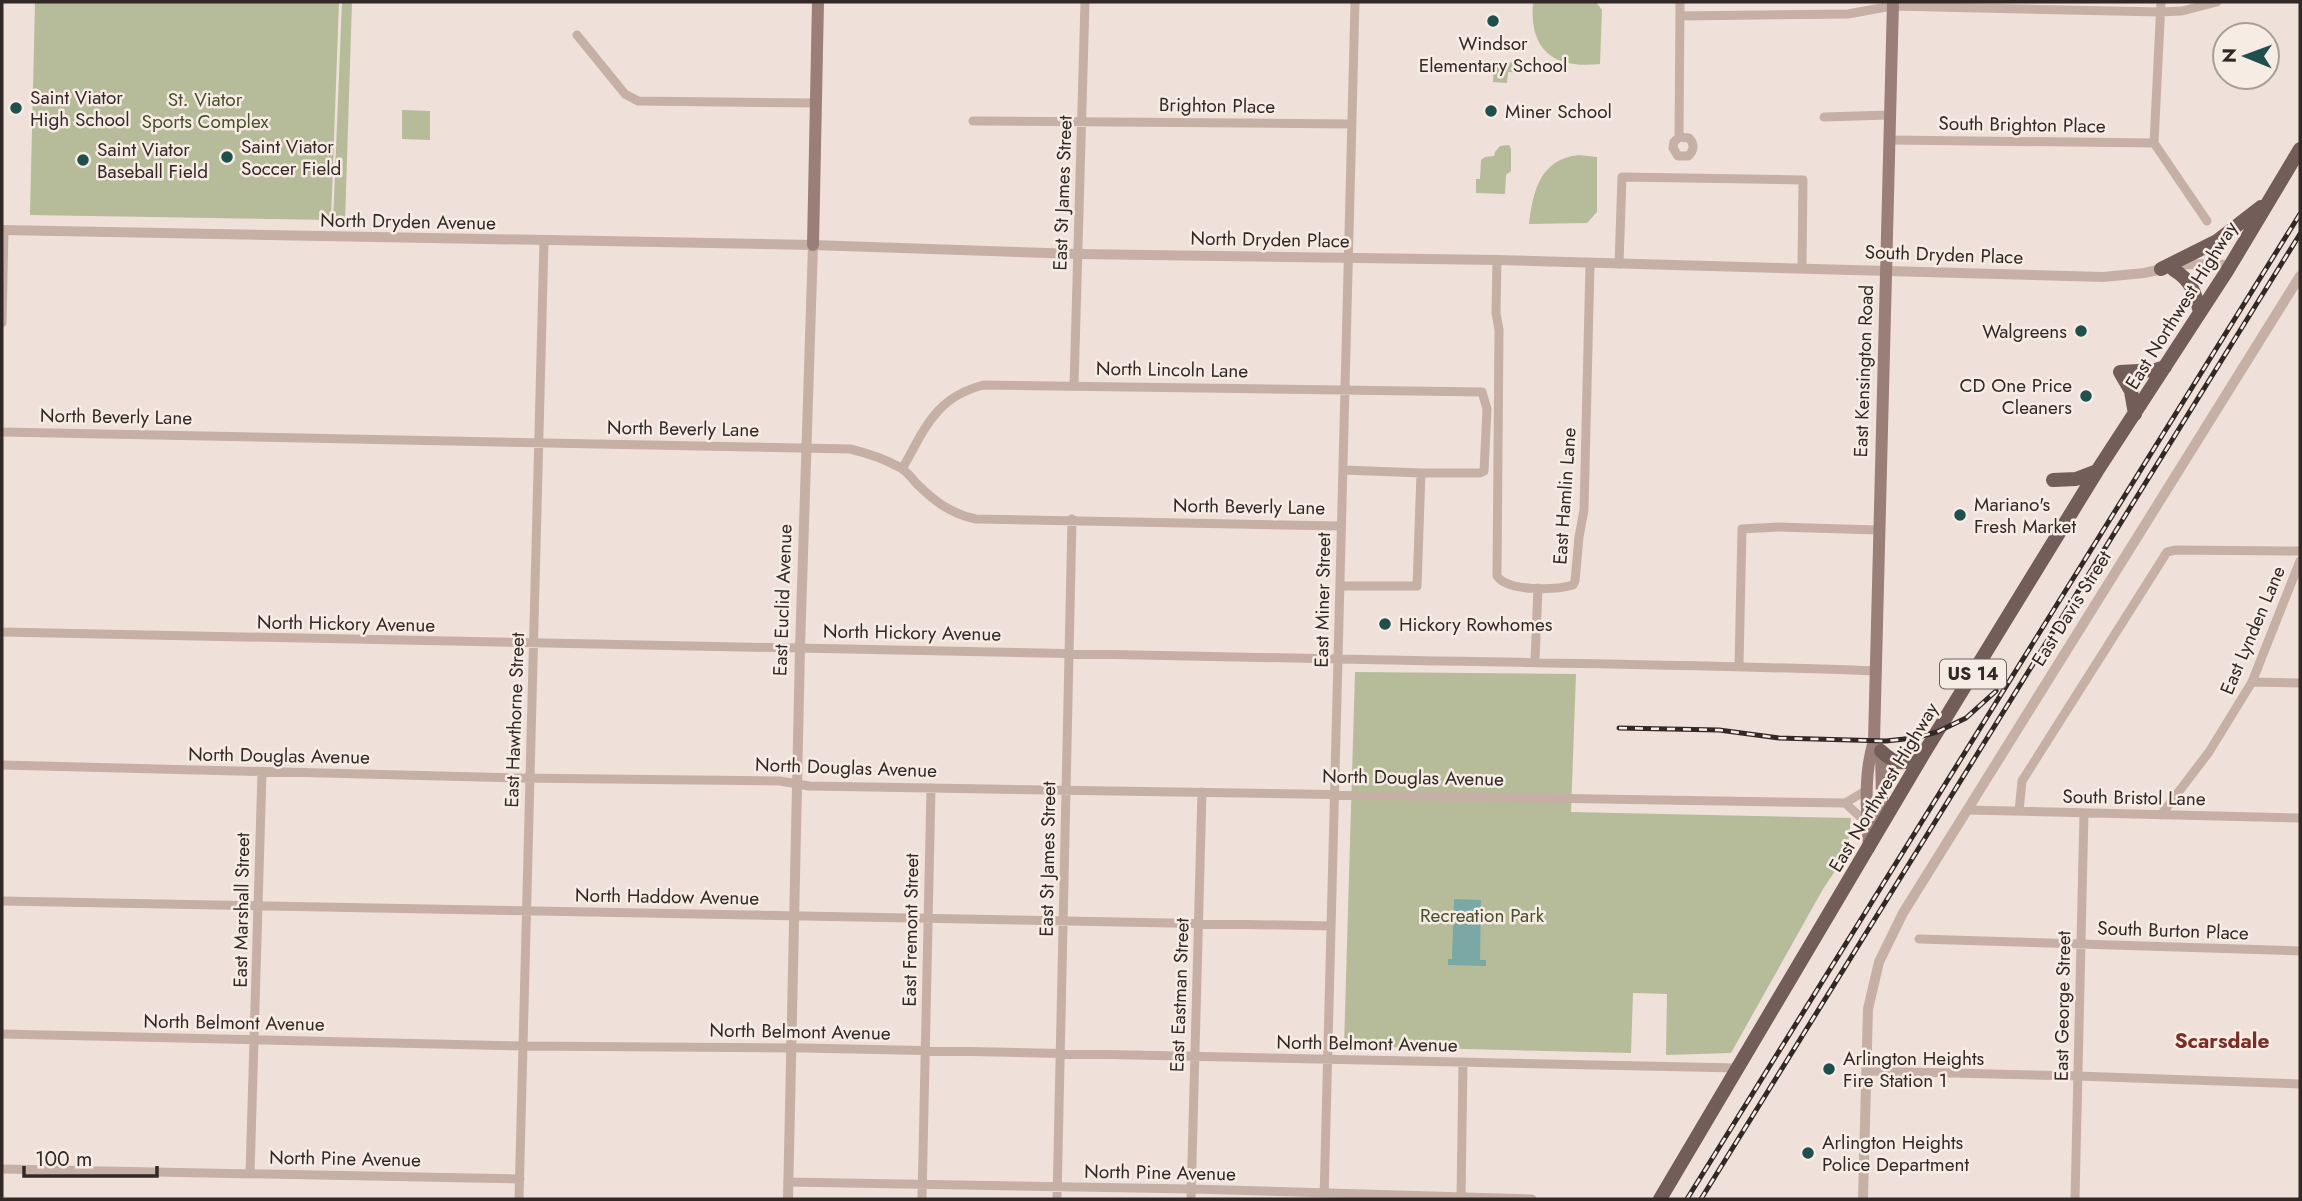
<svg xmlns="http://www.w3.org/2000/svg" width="2302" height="1201" font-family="Jost,sans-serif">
<rect width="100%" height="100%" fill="#efe1d9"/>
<path fill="#b6bc9a" d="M35 2H339L331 220 30 215Z
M342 2H352L345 222 333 221Z
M1533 2H1596L1602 10 1600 64C1553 69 1529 50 1533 2Z
M1494 61 1526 63V73L1508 72 1507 83 1493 82Z
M402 110 430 111V140L402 139Z
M1500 146 1509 145 1511 149V171L1506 175 1505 194 1476 193V179H1480L1481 160 1485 157 1494 156 1495 152Z
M1579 155 1597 157V212L1587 223 1529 224C1533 191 1540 159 1579 155Z
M1355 672 1576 674 1571 812 1851 818 1847 853 1823 889 1731 1053 1666 1055 1667 994 1633 993 1631 1053 1344 1046Z"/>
<path fill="#7aa9a5" d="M1454 899 1481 900 1480 960H1486V966L1448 965V959H1452Z"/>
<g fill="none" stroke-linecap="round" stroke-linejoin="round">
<path stroke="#c6b0a6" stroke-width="9" d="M2161 2 2154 143 2207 221
M1680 16 1848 14 1892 6 2160 12 2182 11 2217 2
M577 35 625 94 638 101 815 103
M1824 117 1889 115
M973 121 1352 124
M1679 137 1689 138C1695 144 1694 151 1688 156H1678L1673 148 1674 142 1679 137 1680 2
M1889 140 2154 143
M1497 260 1496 313 1499 330 1497 576C1508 592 1555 590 1573 585L1575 581 1579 537 1584 510 1590 264
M1619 264 1622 177 1803 180 1802 268
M2 323 4 230
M1074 386 1085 2
M2 432 850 449C867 453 885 459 901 468 907 472 912 478 916 483 934 501 951 514 976 519L1341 526
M902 469C925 429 935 397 984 385L1482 392 1487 409 1484 471 1480 473H1421L1417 586H1340
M1343 470 1422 473
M2 632C447 643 893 649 1339 659 1518 663 1697 664 1875 671
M1535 661 1538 588
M1739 665 1742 529 1778 527 1877 530
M2252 682 2300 683
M2 765 516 778 780 781 809 786 1845 803
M1867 790 1845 803 1868 824
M1967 810 2300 818
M2019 811 2022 781 2167 552 2176 550 2300 551
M2161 815 2209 752 2252 682 2300 561
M2 901 1331 926
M1919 939 2300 951
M2 1034 524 1046 803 1048 1737 1068
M1867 1071 2078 1076 2300 1084
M2 1169 520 1179
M250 1174 262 772
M788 1182 1192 1189 1532 1199
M519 1199 544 241
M922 1199 931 788
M1057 1199 1072 519
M1191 1199 1202 792
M1324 1199 1355 2
M1461 1199 1463 1062
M2075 1199 2084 813"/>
<path stroke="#c6b0a6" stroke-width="10" d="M2 230 813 245 1078 254 1497 260 2103 277 2144 273 2186 264 2231 265
M788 1199 800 648 813 245
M1863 1199 1868 1009 1879 962 1903 913 2300 276"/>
<path stroke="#997f78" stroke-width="12" d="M813 245 818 2
M1873 835 1882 801 1881 751 1878 747
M1869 848C1867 812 1863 776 1874 741L1893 2"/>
<path stroke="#735d58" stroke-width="14" d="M2161 269 2217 241 2261 207
M2174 270C2191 280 2195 293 2200 312
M2120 372 2131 391 2135 414
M2120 372 2156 370 2165 367
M2053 480 2076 479 2097 471
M1881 751C1898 767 1904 764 1923 754
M1660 1199 1924 753 2097 471 2227 271 2300 149"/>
<g stroke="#322826" stroke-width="5">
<path id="rail" d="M1619 728 1719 730 1779 738 1886 741 1914 738 1937 732 1966 718 1996 691
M1687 1199 2300 214
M1701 1199 2300 234"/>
</g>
<use href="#rail" stroke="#f7ece4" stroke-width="2.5" stroke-dasharray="8" stroke-linecap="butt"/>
</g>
<g fill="#1f504d" stroke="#f7ece4" stroke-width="2.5">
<circle cx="1493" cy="21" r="7"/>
<circle cx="16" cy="108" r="7"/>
<circle cx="1491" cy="111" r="7"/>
<circle cx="227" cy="157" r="7"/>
<circle cx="83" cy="160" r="7"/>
<circle cx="2081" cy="331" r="7"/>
<circle cx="2086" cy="396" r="7"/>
<circle cx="1960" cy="515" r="7"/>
<circle cx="1385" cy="624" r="7"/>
<circle cx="1829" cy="1069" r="7"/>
<circle cx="1808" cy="1153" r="7"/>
</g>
<g text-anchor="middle" stroke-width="5" stroke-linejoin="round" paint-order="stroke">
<rect fill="#f7ece4" stroke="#6d635f" stroke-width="2" x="1940" y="659.5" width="66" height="29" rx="5"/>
<g font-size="18" font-weight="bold" fill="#322826">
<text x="1973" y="680">US 14</text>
</g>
<g font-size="19" fill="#322826" stroke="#f7ece4" text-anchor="start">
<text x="1493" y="50" text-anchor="middle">Windsor<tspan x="1493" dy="22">Elementary School</tspan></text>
<text x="30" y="104">Saint Viator<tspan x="30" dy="22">High School</tspan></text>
<text x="1505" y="118">Miner School</text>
<text x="241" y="153">Saint Viator<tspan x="241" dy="22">Soccer Field</tspan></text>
<text x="97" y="156">Saint Viator<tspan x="97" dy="22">Baseball Field</tspan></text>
<text x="2067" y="338" text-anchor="end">Walgreens</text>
<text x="2072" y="392" text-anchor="end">CD One Price<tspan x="2072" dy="22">Cleaners</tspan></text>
<text x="1974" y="511">Mariano's<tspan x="1974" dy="22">Fresh Market</tspan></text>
<text x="1399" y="631">Hickory Rowhomes</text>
<text x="1843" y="1065">Arlington Heights<tspan x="1843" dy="22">Fire Station 1</tspan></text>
<text x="1822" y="1149">Arlington Heights<tspan x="1822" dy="22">Police Department</tspan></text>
</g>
<g font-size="19" fill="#474f2c" stroke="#f7ece4">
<text x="205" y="106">St. Viator<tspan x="205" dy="22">Sports Complex</tspan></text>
<text x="1482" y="922">Recreation Park</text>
</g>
<g font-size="19" fill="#322826" stroke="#f7ece4">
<text transform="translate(1217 105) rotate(1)" y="7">Brighton Place</text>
<text transform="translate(2022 124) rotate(1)" y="7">South Brighton Place</text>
<text transform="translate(1062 193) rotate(-88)" y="7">East St James Street</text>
<text transform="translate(408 221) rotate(1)" y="7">North Dryden Avenue</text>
<text transform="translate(1270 239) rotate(1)" y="7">North Dryden Place</text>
<text transform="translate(1944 254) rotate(2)" y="7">South Dryden Place</text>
<text transform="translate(2181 305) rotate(-58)" y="7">East Northwest Highway</text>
<text transform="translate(1172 369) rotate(1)" y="7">North Lincoln Lane</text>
<text transform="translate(1863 371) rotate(-88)" y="7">East Kensington Road</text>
<text transform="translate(116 416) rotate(1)" y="7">North Beverly Lane</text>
<text transform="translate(683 428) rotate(1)" y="7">North Beverly Lane</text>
<text transform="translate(1564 496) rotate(-86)" y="7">East Hamlin Lane</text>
<text transform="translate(1249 506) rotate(1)" y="7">North Beverly Lane</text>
<text transform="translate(782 600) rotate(-88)" y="7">East Euclid Avenue</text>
<text transform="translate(1322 600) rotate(-89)" y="7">East Miner Street</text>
<text transform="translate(2071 608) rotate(-58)" y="7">East Davis Street</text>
<text transform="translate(346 623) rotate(1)" y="7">North Hickory Avenue</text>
<text transform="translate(2252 630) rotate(-67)" y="7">East Lynden Lane</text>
<text transform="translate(912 632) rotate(1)" y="7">North Hickory Avenue</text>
<text transform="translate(514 720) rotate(-88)" y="7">East Hawthorne Street</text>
<text transform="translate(279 755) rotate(1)" y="7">North Douglas Avenue</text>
<text transform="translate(846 767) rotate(2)" y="7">North Douglas Avenue</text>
<text transform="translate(1413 777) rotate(1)" y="7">North Douglas Avenue</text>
<text transform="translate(1883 787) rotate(-59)" y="7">East Northwest Highway</text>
<text transform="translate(2134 797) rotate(1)" y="7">South Bristol Lane</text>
<text transform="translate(1047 859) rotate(-89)" y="7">East St James Street</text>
<text transform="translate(667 896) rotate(1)" y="7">North Haddow Avenue</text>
<text transform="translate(241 910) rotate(-89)" y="7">East Marshall Street</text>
<text transform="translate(910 930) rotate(-89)" y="7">East Fremont Street</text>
<text transform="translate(2173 930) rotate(2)" y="7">South Burton Place</text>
<text transform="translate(1179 995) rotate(-88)" y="7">East Eastman Street</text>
<text transform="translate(2062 1006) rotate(-89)" y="7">East George Street</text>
<text transform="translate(234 1022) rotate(1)" y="7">North Belmont Avenue</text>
<text transform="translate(800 1031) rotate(1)" y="7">North Belmont Avenue</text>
<text transform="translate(1367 1043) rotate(1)" y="7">North Belmont Avenue</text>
<text transform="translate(345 1158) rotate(1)" y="7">North Pine Avenue</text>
<text transform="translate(1160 1172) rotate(1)" y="7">North Pine Avenue</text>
</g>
<g font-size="21" font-weight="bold" fill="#7b2e26" stroke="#f7ece4">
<text x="2222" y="1048">Scarsdale</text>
</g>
</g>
<rect width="2302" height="1201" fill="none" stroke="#322826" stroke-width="7"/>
<g transform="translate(2246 56) rotate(271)"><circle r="33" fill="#f7ece4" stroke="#a89e98" stroke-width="2"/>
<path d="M0-5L12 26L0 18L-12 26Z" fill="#1f504d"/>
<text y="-10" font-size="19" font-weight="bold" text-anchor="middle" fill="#322826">N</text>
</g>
<path d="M24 1166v10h133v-10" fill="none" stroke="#322826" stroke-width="3.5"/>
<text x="35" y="1166" font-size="21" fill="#322826" stroke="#f7ece4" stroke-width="5" paint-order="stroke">100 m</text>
</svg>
